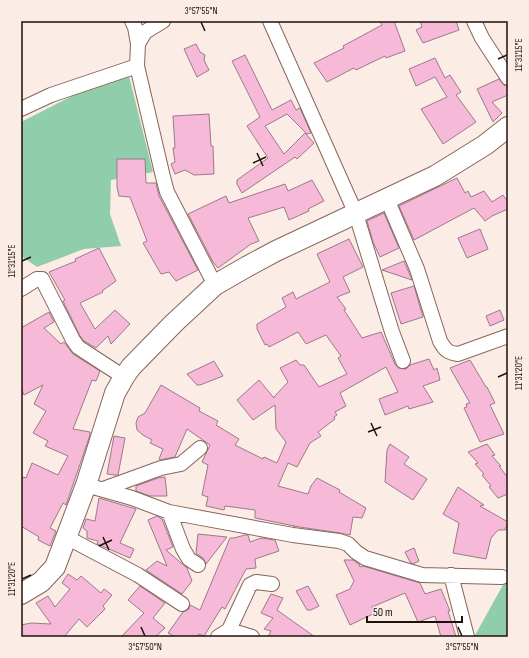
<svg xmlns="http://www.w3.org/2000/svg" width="529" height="658" font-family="'Sofia Sans Condensed',sans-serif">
<rect width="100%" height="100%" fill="#fbece6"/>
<path fill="#90ceab" d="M129 76 153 172 111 180 110 214 121 246 84 249 37 267 21 256V122L80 92Z
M508 576V637H474Z"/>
<path fill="#f6b9d7" stroke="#9b7a8a" d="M380 21H394L405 51 386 58 385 56 356 70 354 68 327 82 314 63 344 48 343 46 382 25Z
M420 21H456L459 30 423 43 416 30 422 27Z
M196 44 200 52 205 55 204 60 209 70 197 77 184 49Z
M245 55 272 110 291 100 296 110 300 108 311 133 307 134 287 114 265 126 284 154 305 133 314 143 297 159 295 157 242 193 237 184V180L268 158 247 126 260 117 232 61Z
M435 58 445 78 450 75 461 92 456 95 476 122 443 144 421 109 447 97 435 77 416 86 409 69Z
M499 79 504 85 508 86V95L492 102 502 113 493 122 477 89Z
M209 114 211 146H213L214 174 194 175 185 170 175 174 171 164 175 162 173 148H175L173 116Z
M117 159H145L146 183H156L159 196 198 270 176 281 169 272 161 274 143 243 147 241 130 197 119 196 117 187Z
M457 178 465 193 468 191 471 197 484 191 492 202 503 195 508 202V209L492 216 485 221 474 208 414 240 399 206Z
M312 180 324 201 308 209 309 211 289 220 284 207 248 218 259 241 251 244 218 268 213 262 188 214 226 196 229 203 285 184 288 191Z
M384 213 399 248 380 257 373 242 367 221Z
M480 229 488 249 467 258 458 238Z
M349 239 363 267 343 277 350 292 337 297 346 309 344 310 362 338 381 332 395 364 398 368 406 369 410 365 429 359 434 370 437 368 440 380 423 386 433 402 409 409 408 406 385 415 379 399 398 392 386 367 340 393 346 406 335 412 337 415 334 417 335 419 318 432 321 436 310 443 297 467 288 463 278 486 308 494 311 486 317 478 340 490 339 492 366 508 362 518 353 517 350 535 340 533 293 526H294L255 518V510L225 506 224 510 206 506 208 497 202 495 208 465 202 462 210 445 187 429 175 457 160 460 159 459 163 449 150 443 152 440 143 435 137 430 136 423 138 417 145 413 161 385 200 408 199 411 218 421 216 425 239 439 235 445 263 459 264 457 277 463 286 442 276 429 275 405 253 420 237 400 259 380 274 398V397L288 382 280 368 296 360 300 365H304L319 387 347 374 338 358 341 356 326 335 306 344 298 332 269 347 267 344 265 345 257 329V324L286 307 282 298 293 292 296 299 330 282 317 254Z
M99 248 116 281 102 291 103 292 80 303 95 329 115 310 130 324 111 344 108 336 96 348 84 341 80 336 63 301 65 300 49 272 76 261 75 259Z
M404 261 412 280 382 270Z
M414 286 423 317 401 324 391 293Z
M500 310 504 320 490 326 486 316Z
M49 312 54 322 44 328 61 344 64 342 73 354 100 371 96 381 92 380 73 429 90 432V435L66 505 63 503 50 528 56 531 50 546 38 540 39 537 21 526V483L23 477 26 478 32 463 58 475 68 456 45 446 48 441 33 433 46 411 34 404 43 385 24 395 21 388V328Z
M470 360 486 387H487L495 403 490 405 504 434 480 442 464 408 467 407 466 404 470 403 450 368Z
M214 361 223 376 200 385H197L187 374Z
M114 436 125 438 118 475H115L107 474Z
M390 444 409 457 404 464 427 479 413 500 385 482 387 450Z
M487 444 495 455 492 456 501 466H499L508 478V494L498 498 489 487 491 486 482 475 484 474 475 464 478 463 468 452Z
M165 477 167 496H150L136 491V486L158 478Z
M458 487 484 505 480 506 508 522 505 530H498L491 538 486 559 453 553 459 523 443 514Z
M99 498 136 509 120 543 134 549 130 558 97 544 98 541 87 538V531L83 528 86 519 95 521Z
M157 516 162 519 173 547 166 550 187 568 192 581 182 594 146 570 157 561 167 566 148 520Z
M198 534 227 537 206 564 203 558 196 553Z
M245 535H248L250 542 261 538 275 540 279 551 255 559 256 568 246 569 225 609 222 607 204 636 199 634 197 637H175L168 633 183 612 189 609 190 605 200 610 230 538H234Z
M414 548 419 561 413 564 410 562 405 552Z
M344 560H353L359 564 360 567 363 566 420 583 425 594 441 589 450 611H448L456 637H441L435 616 418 622 405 593 372 607 375 613 350 625 336 595 350 589 354 581Z
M68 574 77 580 81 576 101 593 104 589 112 595 103 606 105 609 87 627 79 619 64 637H21V625L31 623 51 624 36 603 48 596 55 607 70 589 62 583Z
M140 586 165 603 153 618 165 628 155 637H121L144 613 128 600Z
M308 586 319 606 311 610H307L296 591Z
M271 594 283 598 277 610 315 637H268L271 631 264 629 273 618 261 613Z"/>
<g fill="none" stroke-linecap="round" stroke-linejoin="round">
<g stroke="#866558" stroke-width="16">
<path id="minor" d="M132 21 135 27 138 44
M163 21 145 32 138 44 137 66 163 177 167 192 215 285
M270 21 356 214 392 332 403 361
M474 21 482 38 508 78
M21 109 51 95 137 66
M387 199 417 269 440 341C445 350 448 353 458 354L508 336
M21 289 37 279H42L73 340 78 347 87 353 124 377
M86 485 132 498 169 512 293 535 339 541 348 544 356 552 365 558 422 575 502 577
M103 489 161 468 181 464 200 448
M169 512 183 549 189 559 198 565
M66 537 138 575 182 604
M451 575 467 637
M229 630 252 637
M218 637 229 630 250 585 256 582 272 584"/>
</g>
<g stroke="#866558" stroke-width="22">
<path id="secondary" d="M21 594 41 582 55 567 86 485 115 393 124 377 131 367 174 323 215 285 248 266 276 251 435 176 485 145 508 127"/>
</g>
<use href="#minor" stroke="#fff" stroke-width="14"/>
<use href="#secondary" stroke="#fff" stroke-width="20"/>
</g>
<path fill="none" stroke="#1e110c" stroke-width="1.5" d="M201 22 205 31M498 59 507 55M257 153 263 166M253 163 266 157M22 261 31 257M498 377 507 373M371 423 377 436M368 432 381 427M103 537 109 550M99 546 112 540M22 579 31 575M141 627 145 636M458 627 462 636"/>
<rect width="529" height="658" fill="none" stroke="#fbece6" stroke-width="44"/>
<path d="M367 616v6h95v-6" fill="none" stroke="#1e110c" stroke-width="2"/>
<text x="373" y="616" font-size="12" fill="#1e110c" stroke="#fbece6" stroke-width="3" paint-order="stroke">50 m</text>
<rect x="22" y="22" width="485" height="614" fill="none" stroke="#1e110c" stroke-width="1.5"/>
<g font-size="10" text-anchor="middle" fill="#1e110c">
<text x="201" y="14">3°57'55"N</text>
<text transform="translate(518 55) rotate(-90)" y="4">11°31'15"E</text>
<text transform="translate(11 261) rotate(-90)" y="4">11°31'15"E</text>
<text transform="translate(518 373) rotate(-90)" y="4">11°31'20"E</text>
<text transform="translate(11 579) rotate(-90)" y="4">11°31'20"E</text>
<text x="145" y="650">3°57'50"N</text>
<text x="462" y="650">3°57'55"N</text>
</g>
</svg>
